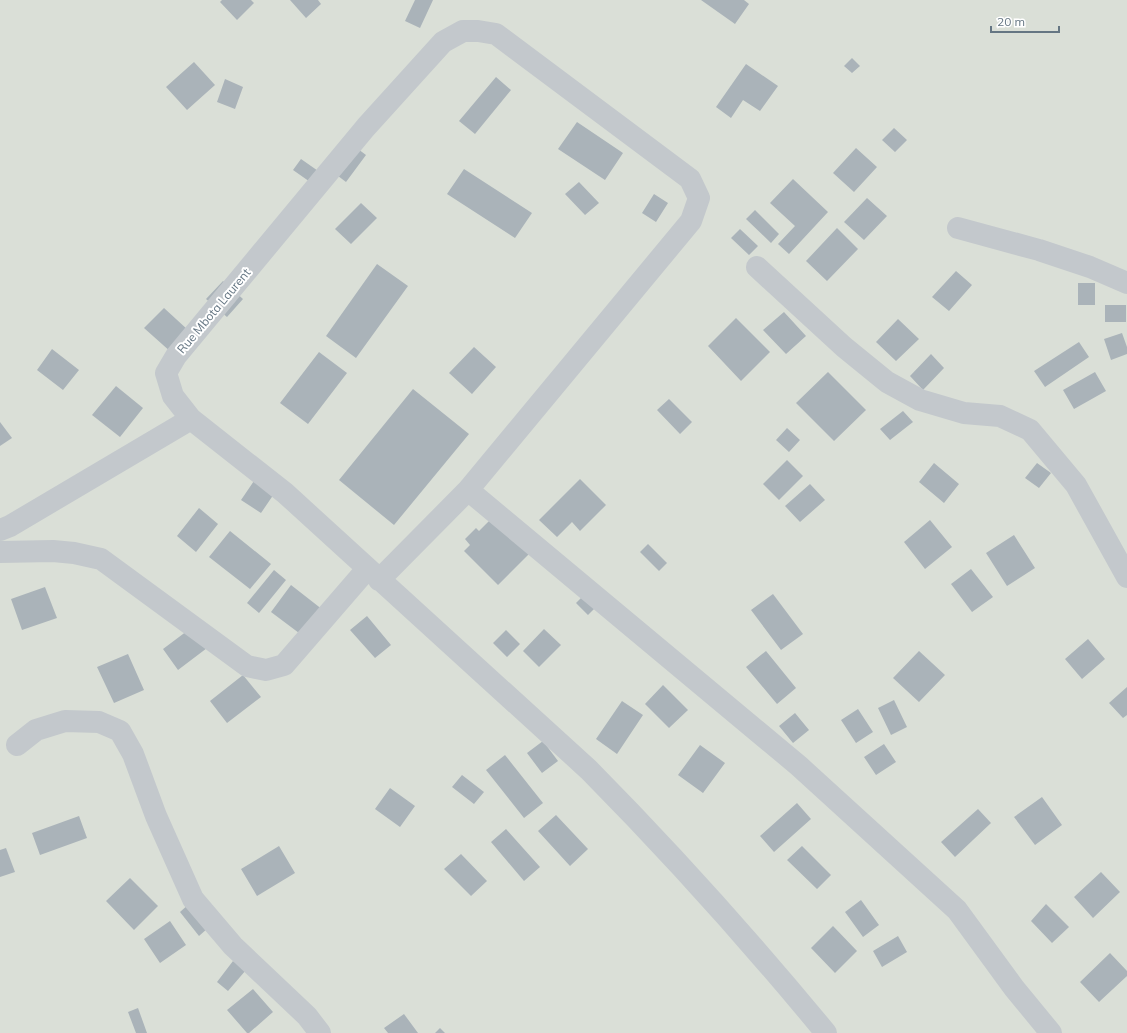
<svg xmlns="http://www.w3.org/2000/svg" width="1127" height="1033" font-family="Mulish,sans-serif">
<rect width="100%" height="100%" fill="#fafaf8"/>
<path fill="#dadfd7" d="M0 0H1127V1033H0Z"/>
<path fill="#aab3b9" d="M222 0H251L254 3 237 20 220 2Z
M290 0H318L321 4 306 18Z
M415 0H433L420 28 405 21Z
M701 0H744L749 4 735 24Z
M852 58 860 66 852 73 844 66Z
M194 62 215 85 187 110 166 87Z
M746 64 778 86 760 111 743 100 731 118 716 107Z
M496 77 511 90 475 134 459 121Z
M225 79 243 87 235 109 217 102Z
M577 122 623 153 605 180 558 149Z
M894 128 907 140 895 152 882 140Z
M346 140 366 155 346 182 325 166Z
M856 148 877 167 854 192 833 173Z
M301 159 321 173 313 184 293 170Z
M464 169 532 213 515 238 447 194Z
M793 179 828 212 789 254 778 244 795 226 770 203Z
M579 182 599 203 585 215 565 194Z
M654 194 668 203 656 222 642 213Z
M867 198 887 216 864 240 844 222Z
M361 203 377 218 351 244 335 229Z
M755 210 779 234 771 243 746 219Z
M837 228 858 249 827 281 806 261Z
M740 229 758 246 749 255 731 238Z
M377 264 408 286 356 358 326 336Z
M956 271 972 285 949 311 932 297Z
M223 281 243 299 227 317 206 299Z
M1078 283H1095V305H1078Z
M1105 305H1126V322H1105Z
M164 308 200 341 181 361 144 328Z
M784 312 806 336 786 354 763 330Z
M736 318 770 352 741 381 708 346Z
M898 319 919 339 896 361 876 342Z
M1122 333 1127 347V354L1111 360 1104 339Z
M1079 342 1089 357 1045 387 1034 371Z
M474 347 496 367 472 394 449 373Z
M52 349 79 370 63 390 37 370Z
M319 352 347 373 308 424 280 403Z
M931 354 944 368 923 390 910 376Z
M828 372 866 410 834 441 796 403Z
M1095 372 1106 391 1074 409 1063 390Z
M116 386 143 408 120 437 92 415Z
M413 389 469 434 394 525 339 480Z
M669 399 692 422 680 434 657 410Z
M903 411 913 422 890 440 880 429Z
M0 422 12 438 0 446Z
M787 428 800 440 789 452 776 440Z
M787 460 803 476 779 500 763 484Z
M934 463 959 484 944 503 919 482Z
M1037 463 1051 473 1039 488 1025 478Z
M258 475 278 488 261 513 241 500Z
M580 479 606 505 580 531 572 522 557 537 539 520Z
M810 484 825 500 800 522 785 506Z
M199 508 218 524 196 552 177 536Z
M492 518 529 554 498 585 464 551 470 545 465 539 476 528 479 531Z
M930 520 952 547 925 569 904 542Z
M230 531 271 564 250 589 209 557Z
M1014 535 1035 568 1007 586 986 553Z
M648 544 667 563 659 571 640 552Z
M971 569 993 597 972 612 951 584Z
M274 570 286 580 259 613 247 603Z
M291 585 323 610 303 636 271 612Z
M45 587 57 618 22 630 11 599Z
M592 587 604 599 588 615 576 603Z
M773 594 803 634 781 650 751 610Z
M367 616 391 645 375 658 350 630Z
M195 625 211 645 178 670 163 649Z
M544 629 561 645 539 667 523 651Z
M506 630 520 644 507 657 493 643Z
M1088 639 1105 659 1082 679 1065 659Z
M766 651 796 688 777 704 746 667Z
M919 651 945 675 919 702 893 678Z
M128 654 144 690 114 703 97 667Z
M243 675 261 697 227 723 210 701Z
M663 685 688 710 669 728 645 704Z
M1127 687V715L1123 718 1109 703Z
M894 700 907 727 891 735 878 708Z
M622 701 643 715 617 754 596 739Z
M858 709 873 732 856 743 841 720Z
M795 713 809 730 793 743 779 726Z
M543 741 558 761 542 773 527 753Z
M884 744 896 762 876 775 864 757Z
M700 745 725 763 703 793 678 775Z
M505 755 543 803 524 818 486 770Z
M462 775 484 792 474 804 452 787Z
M390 788 415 806 400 827 375 809Z
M1042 797 1062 825 1035 845 1014 817Z
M797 803 811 819 774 852 760 836Z
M978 809 991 823 955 857 941 842Z
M556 815 588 849 570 866 538 831Z
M79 816 87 838 40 855 32 833Z
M506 829 540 867 524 881 491 842Z
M279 846 295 873 257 896 241 869Z
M802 846 831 875 817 889 787 860Z
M6 848 15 872 0 877V850Z
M461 854 487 881 471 896 444 869Z
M1101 872 1120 892 1093 918 1074 897Z
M130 878 158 906 134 930 106 901Z
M861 900 879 925 863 937 845 912Z
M189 904 208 928 199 936 180 912Z
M1046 904 1069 927 1052 943 1031 921Z
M170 921 186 945 160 963 144 939Z
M833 926 857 951 835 973 811 948Z
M898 936 907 952 882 967 873 951Z
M1110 953 1127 971V976L1099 1002 1080 982Z
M233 961 246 970 228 991 217 982Z
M253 989 273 1012 249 1033H247L227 1010Z
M138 1008 147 1033H136L128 1012Z
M404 1014 418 1033H388L384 1028Z
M440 1028 445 1033H435Z"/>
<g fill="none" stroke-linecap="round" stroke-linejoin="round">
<path stroke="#c3c8cc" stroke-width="22" d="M958 228 1039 250 1090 267 1127 283
M757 267 844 347 887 382 920 400 964 413 1000 416 1030 430 1076 485 1127 577
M191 419 285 493 589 770C672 854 751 942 826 1033
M468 490 799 766 957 910 1014 988 1051 1033
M0 530 10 526 191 419 173 396 166 373 176 356 366 127 443 42 463 31H478L496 34 690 179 699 198 691 221 468 490 379 580
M0 552 53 551 74 553 101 559 247 666 266 670 284 665 367 569
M17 745 36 730 65 721 99 722 120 731 133 754 156 816 193 899 233 946 307 1016 320 1033"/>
</g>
<g text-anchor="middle" stroke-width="4" stroke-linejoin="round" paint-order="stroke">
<g font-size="12" fill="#657683" stroke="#fff">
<text transform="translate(214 311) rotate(-50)" y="4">Rue Mbota Laurent</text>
</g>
</g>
<path d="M991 26v6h68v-6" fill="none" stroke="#657683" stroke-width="2"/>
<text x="997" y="26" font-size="12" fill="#657683" stroke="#ffffff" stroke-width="3" paint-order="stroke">20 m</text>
</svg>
